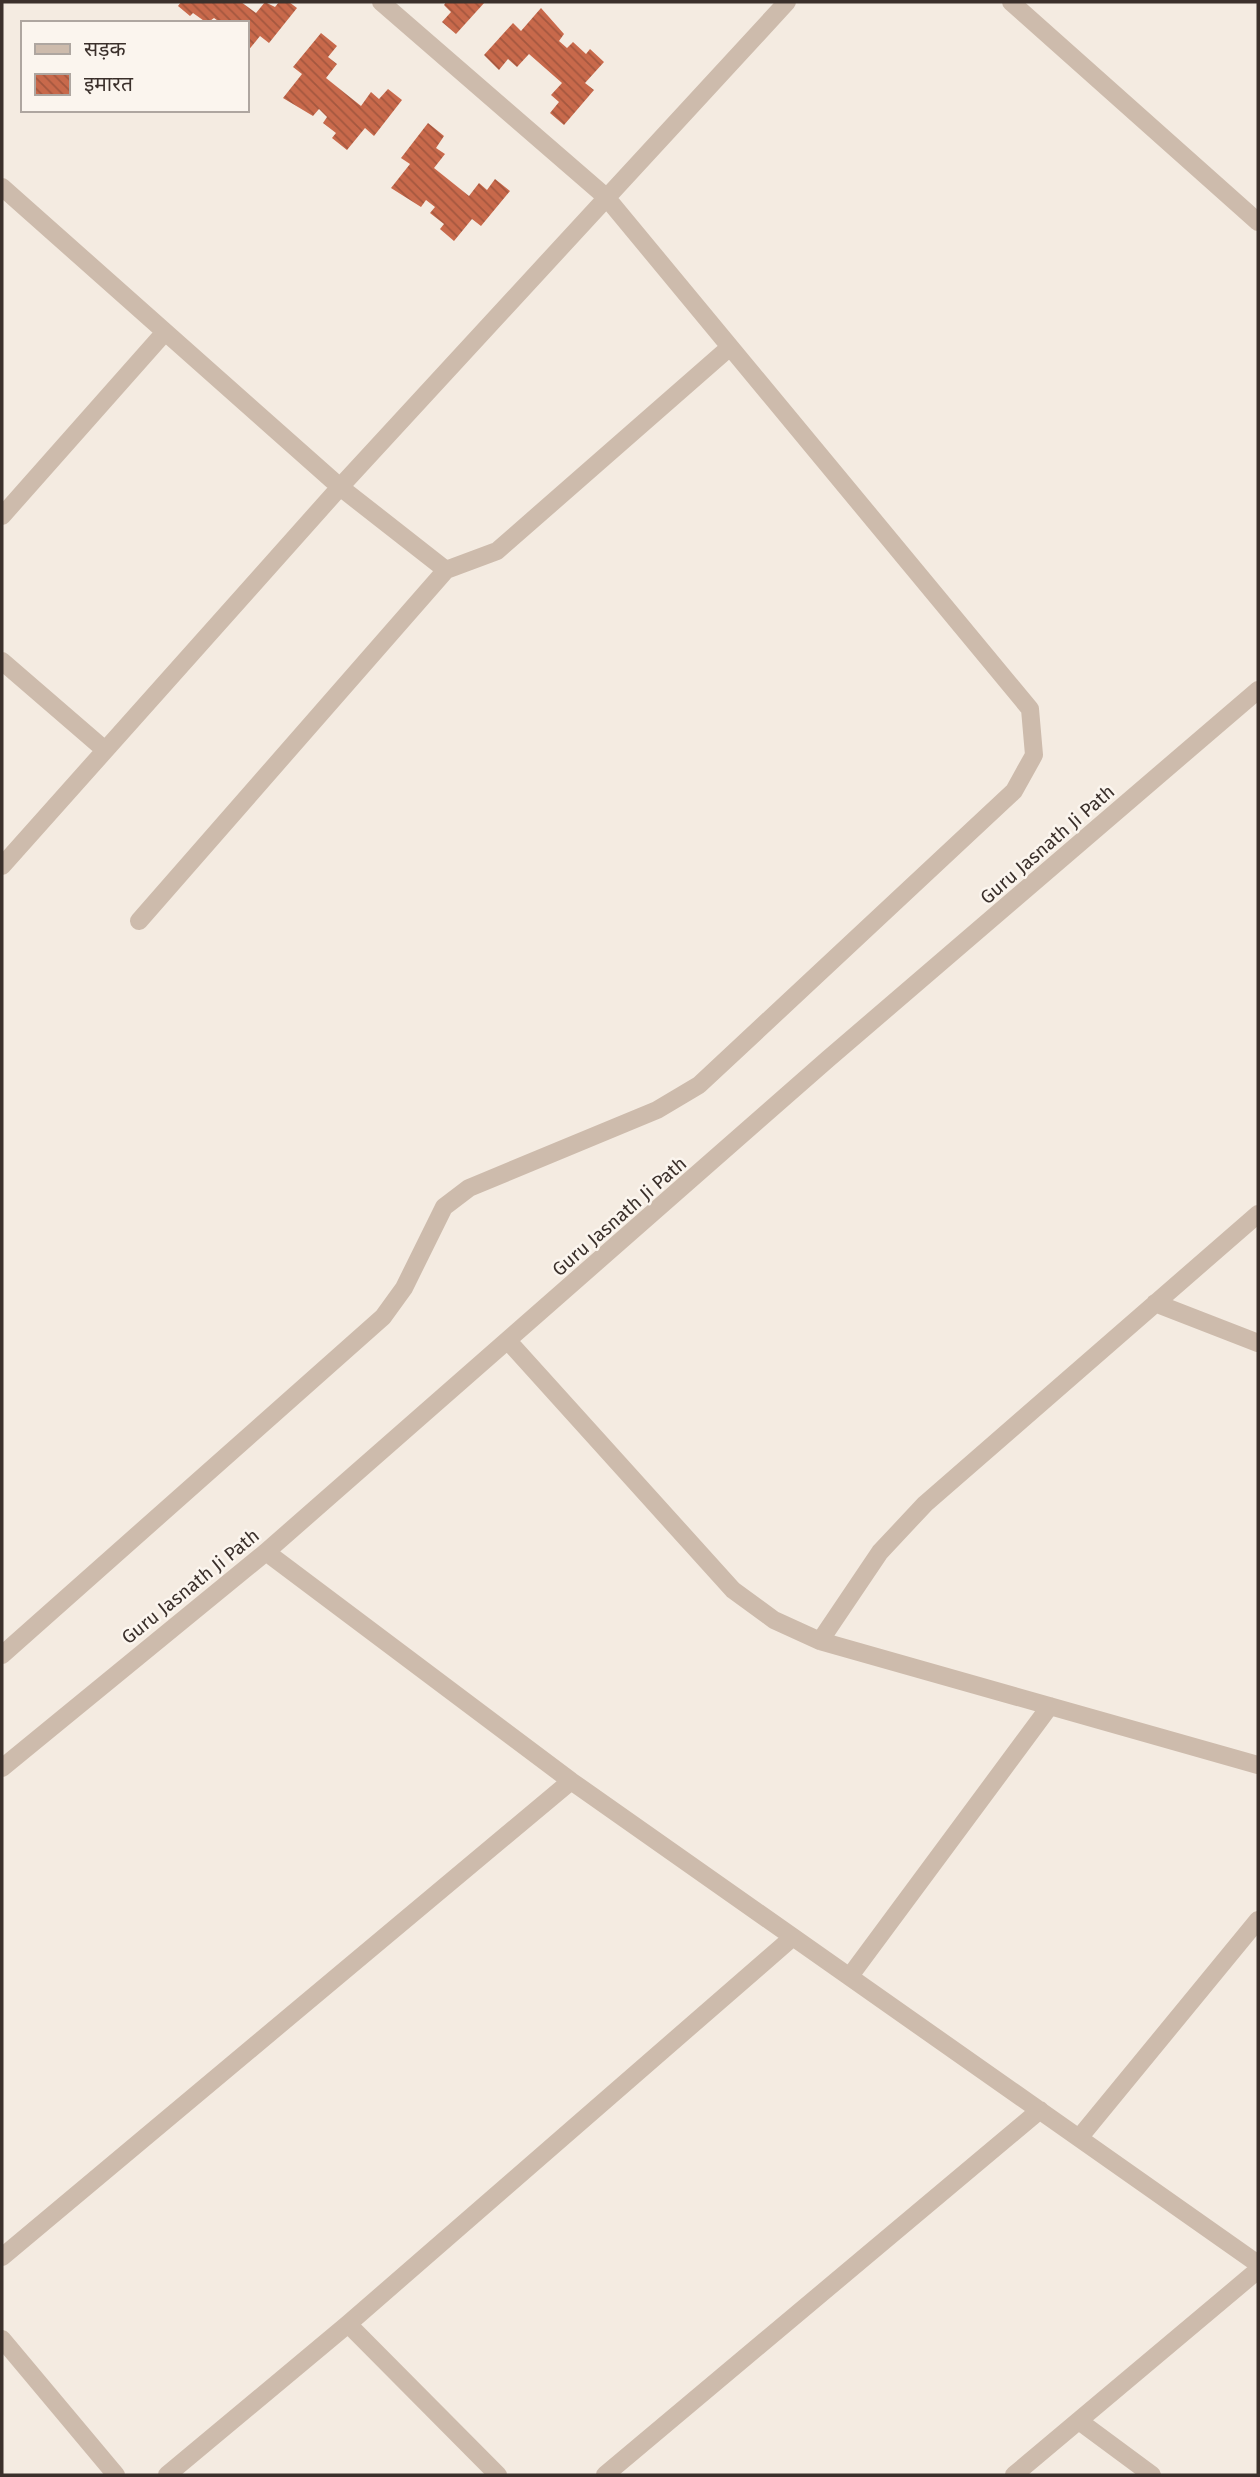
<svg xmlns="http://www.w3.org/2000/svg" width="1260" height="2477" font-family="'Fira Sans','Noto Sans Devanagari',sans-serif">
<defs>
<pattern id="building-back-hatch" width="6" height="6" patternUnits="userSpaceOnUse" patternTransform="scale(1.75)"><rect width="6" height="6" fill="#c8694b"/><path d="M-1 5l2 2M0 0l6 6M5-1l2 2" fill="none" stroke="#a4573f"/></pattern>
</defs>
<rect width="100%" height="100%" fill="#f4ebe1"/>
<path fill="url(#building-back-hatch)" d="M181 2H241L256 13 265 2 275 7 279 2H289L297 8 269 43 260 36 247 52V23H221L214 18 207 23 193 13 190 16 178 6Z
M446 2H485L456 34 442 22 451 12 444 5Z
M541 8 564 34 559 41 567 48 573 42 586 54 590 49 604 62 585 83 594 90 564 125 550 113 559 102 551 95 562 83 529 54 517 67 508 59 499 70 484 55 513 23 521 31Z
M321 33 337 46 328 57 337 64 326 78 361 106 371 92 379 99 388 89 402 100 374 136 365 128 347 150 332 138 336 133 323 123 327 117 319 109 313 116 283 98 302 74 293 67Z
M428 123 444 136 436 148 445 154 434 168 469 196 479 183 487 190 495 179 510 191 481 226 472 219 454 241 440 229 444 224 430 213 435 207 426 200 421 207 391 188 410 164 401 158Z"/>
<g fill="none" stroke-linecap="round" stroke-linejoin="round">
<path stroke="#cdbbac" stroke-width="18" d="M1011 2 1258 222
M2 187 340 487 446 570
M2 516 165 332
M2 661 105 750
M2 866 340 487 787 2
M139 921 446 570 497 551 730 347
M1155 1303 1258 1343
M509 1342 733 1590 774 1620 820 1641 1258 1765
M266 1552 571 1781 1258 2264
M820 1641 880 1552 925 1504 1258 1214
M2 1655 383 1317 404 1288 444 1207 469 1188 657 1110 699 1085 1014 791 1034 755 1030 709 606 197 381 2
M2 1768 266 1552 828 1059 1258 690
M850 1976 1050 1706
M1079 2138 1258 1920
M2 2257 571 1781
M348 2324 498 2475
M2 2339 116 2475
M1079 2421 1152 2475
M167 2475 348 2324 793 1937
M605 2475 1040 2110
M1014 2475 1258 2270"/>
</g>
<g text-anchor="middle" stroke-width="5" stroke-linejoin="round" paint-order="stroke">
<g font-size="19" fill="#3b302b" stroke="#fbf5ee">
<text transform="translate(1047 844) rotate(-41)" y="7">Guru Jasnath Ji Path</text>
<text transform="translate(619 1216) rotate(-41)" y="7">Guru Jasnath Ji Path</text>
<text transform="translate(190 1586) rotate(-39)" y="7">Guru Jasnath Ji Path</text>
</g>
</g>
<rect width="1260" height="2477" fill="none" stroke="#3b302b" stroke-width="7"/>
<rect x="21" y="21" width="228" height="91" fill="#fbf5ee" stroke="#aea6a0" stroke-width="2"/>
<rect x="35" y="44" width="35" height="10" fill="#cdbbac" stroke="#aea6a0" stroke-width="2"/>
<text x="84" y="56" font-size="21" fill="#3b302b">सड़क</text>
<rect x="35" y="74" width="35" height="21" fill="url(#building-back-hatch)" stroke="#aea6a0" stroke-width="2"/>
<text x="84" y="91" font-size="21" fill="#3b302b">इमारत</text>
</svg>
